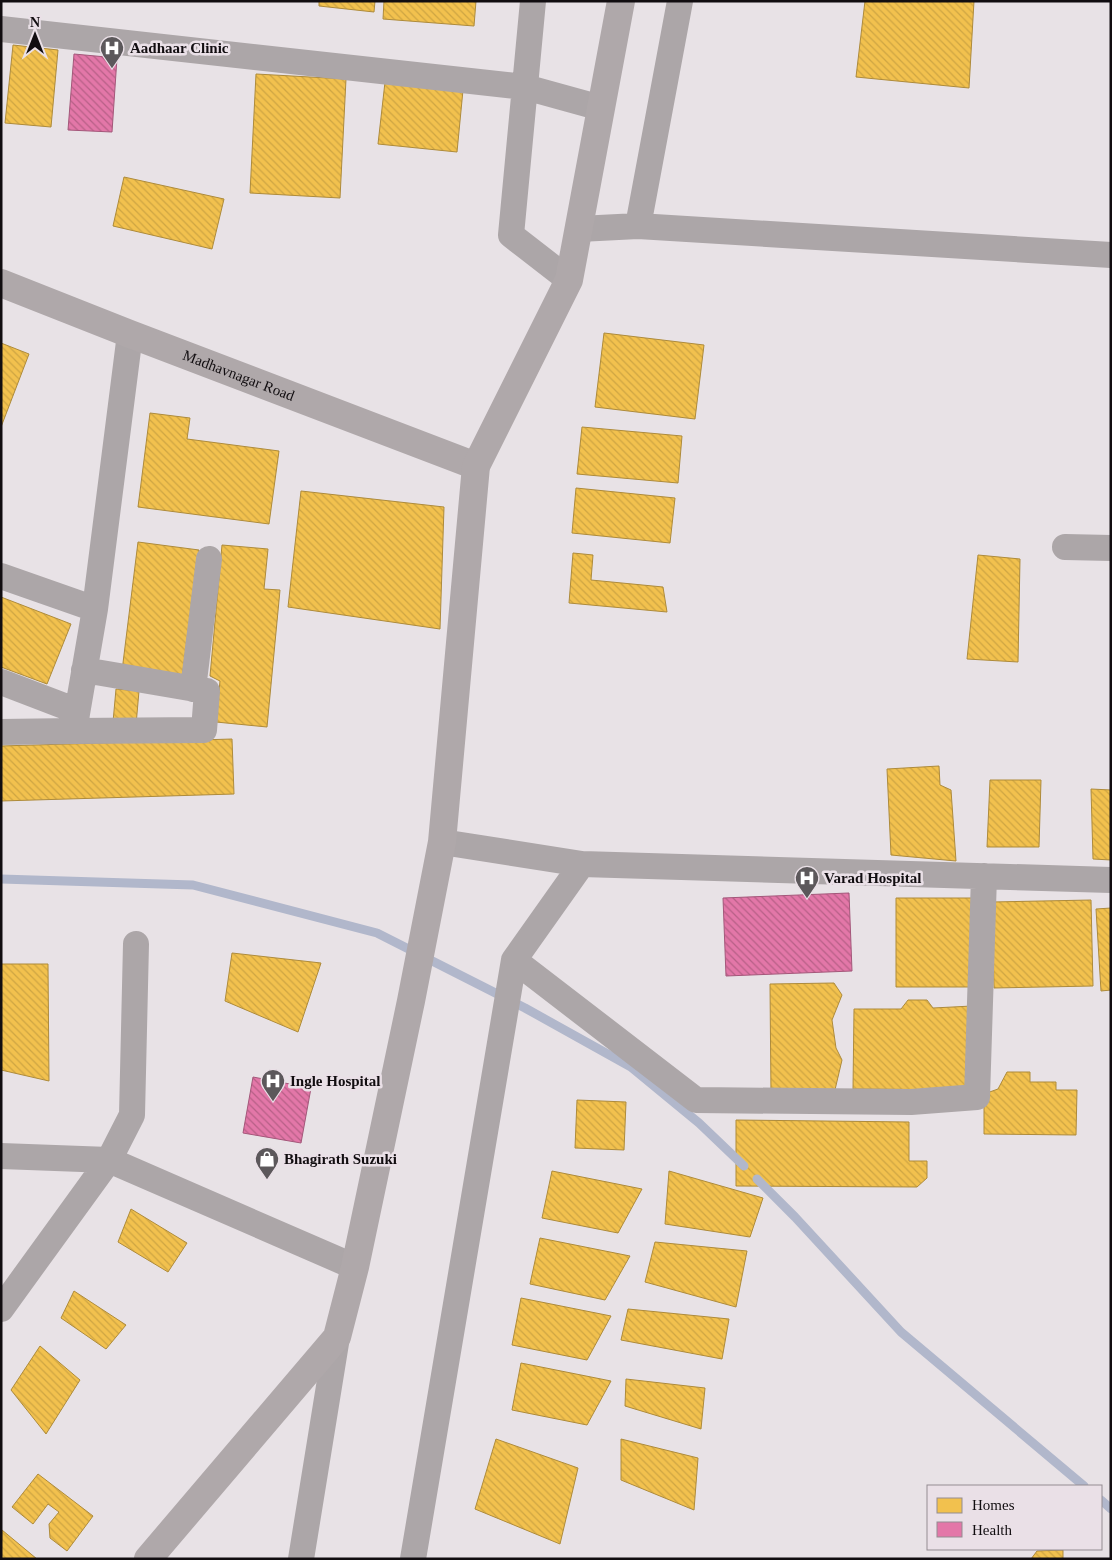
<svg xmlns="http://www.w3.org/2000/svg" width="1112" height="1560" font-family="'Times New Roman',serif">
<defs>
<pattern id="homes-back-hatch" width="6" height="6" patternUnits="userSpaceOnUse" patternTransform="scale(1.25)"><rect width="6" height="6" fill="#f2c14e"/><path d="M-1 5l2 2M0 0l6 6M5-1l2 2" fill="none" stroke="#cea543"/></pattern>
<pattern id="health-back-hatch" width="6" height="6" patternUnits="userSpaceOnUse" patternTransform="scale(1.25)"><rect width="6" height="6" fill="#e377a8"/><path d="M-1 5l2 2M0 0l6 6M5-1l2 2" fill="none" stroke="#b76087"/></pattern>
</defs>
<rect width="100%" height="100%" fill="#e8e2e6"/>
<path fill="url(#homes-back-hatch)" stroke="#ae8b3b" d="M319 1H375L374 12 319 6Z
M384 1H476L474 26 383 19Z
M865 1H974L969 88 856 77Z
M13 45 58 50 51 127 5 123Z
M256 74 346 79 340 198 250 193Z
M385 82 463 90 457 152 378 144Z
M124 177 224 199 212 249 113 226Z
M604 333 704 345 695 419 595 407Z
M1 343 29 354 1 427Z
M150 413 190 418 187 439 279 451 269 524 138 507Z
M582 427 682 436 678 483 577 474Z
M576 488 675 498 670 543 572 533Z
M301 491 444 507 440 629 288 607Z
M138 542 199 550 182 678 122 671Z
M222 545 268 549 264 589 280 590 267 727 216 722 220 681 210 676Z
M573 553 593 555 591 580 663 587 667 612 569 603Z
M978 555 1020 559 1018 662 967 659Z
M1 597 71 624 47 684 1 667Z
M116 689 139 691 136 725 113 722Z
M232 739 234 794 1 801V746Z
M939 766 940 785 951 790 956 861 891 855 887 769Z
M990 780H1041L1039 847H987Z
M1091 789 1111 790V860L1093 859Z
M896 898H976V987H896Z
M1091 900 1093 986 994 988 992 902Z
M1111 908V990L1101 991 1096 909Z
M232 953 321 963 298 1032 225 1001Z
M1 964H48L49 1081 1 1070Z
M834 983 842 995 832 1020 836 1048 842 1060 834 1094 771 1095 770 984Z
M908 1000H927L933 1008 972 1006 971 1090 853 1089 854 1009H901Z
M1007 1072H1030V1082H1056V1090H1077L1076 1135 984 1134V1094L998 1089Z
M577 1100 626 1102 624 1150 575 1148Z
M736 1120 909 1122V1161H927V1178L917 1187 736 1186Z
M552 1171 642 1189 618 1233 542 1218Z
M669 1171 763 1198 750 1237 665 1224Z
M131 1209 187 1243 168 1272 118 1242Z
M540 1238 630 1256 605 1300 530 1284Z
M655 1242 747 1251 736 1307 645 1282Z
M74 1291 126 1325 106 1349 61 1318Z
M521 1298 611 1316 587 1360 512 1345Z
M628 1309 729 1319 722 1359 621 1340Z
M40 1346 80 1380 46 1434 11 1390Z
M521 1363 611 1381 587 1425 512 1410Z
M626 1379 705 1388 701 1429 625 1406Z
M496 1439 578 1468 560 1544 475 1509Z
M621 1439 698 1458 694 1510 621 1480Z
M38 1474 93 1516 67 1551 50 1538 49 1524 59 1512 48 1504 33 1524 12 1507Z
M2 1530 37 1559H1Z
M1063 1550V1559H1031L1037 1551Z"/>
<path fill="url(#health-back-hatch)" stroke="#a4577a" d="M74 54 117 58 112 132 68 130Z
M849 893 852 971 726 976 723 898Z
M253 1077 311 1088 301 1143 243 1133Z"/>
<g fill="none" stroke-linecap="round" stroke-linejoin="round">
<path stroke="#b1b7cb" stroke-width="9" d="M1 879 193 885 377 933 525 1008 631 1067 699 1123 744 1166
M757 1179 795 1217 901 1332 1084 1486
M1101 1500 1111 1509"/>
<path stroke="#aca6a8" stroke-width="26" d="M533 1 511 235 569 280
M1 29 525 87 601 108
M638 226 680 1
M579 229 638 226 1111 255
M1065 547 1111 548
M1 576 95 609 130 334
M1 682 77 711
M193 689 209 559
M74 731 204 730 207 691 84 670
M1 732 74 731 95 609
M442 842 582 864 1111 880
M514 960 696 1100 911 1102 977 1097 984 876
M1 1156 109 1160 355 1267
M1 1309 109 1160 132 1115 136 944
M301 1559 337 1337
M413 1559 514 960 582 864"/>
<g stroke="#afa8aa" stroke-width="28">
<path id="s1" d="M1 283 130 334 476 466"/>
<path d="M148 1559 337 1337 355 1267 411 1001 442 842 476 466 569 280 621 1"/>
</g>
</g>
<defs>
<g id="hospital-pin" transform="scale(1.25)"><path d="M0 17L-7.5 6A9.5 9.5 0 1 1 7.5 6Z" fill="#5c585b" stroke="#eae0e7"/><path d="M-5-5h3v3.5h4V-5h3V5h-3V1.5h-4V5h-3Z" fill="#fff"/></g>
<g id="shop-pin" transform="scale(1.25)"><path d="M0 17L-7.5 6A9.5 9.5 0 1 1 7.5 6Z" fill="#5c585b" stroke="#eae0e7"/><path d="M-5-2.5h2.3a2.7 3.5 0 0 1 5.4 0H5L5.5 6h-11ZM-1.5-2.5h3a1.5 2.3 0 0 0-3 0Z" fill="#fff"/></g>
</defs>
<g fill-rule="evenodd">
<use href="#hospital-pin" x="112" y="48"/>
<use href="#hospital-pin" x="807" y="878"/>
<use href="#hospital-pin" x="273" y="1081"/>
<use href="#shop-pin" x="267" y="1159"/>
</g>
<g text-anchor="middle" stroke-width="5" stroke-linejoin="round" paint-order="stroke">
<g font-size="15" font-weight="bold" fill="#110d10" stroke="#eae0e7" text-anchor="start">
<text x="130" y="53">Aadhaar Clinic</text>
<text x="824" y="883">Varad Hospital</text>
<text x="290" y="1086">Ingle Hospital</text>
<text x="284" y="1164">Bhagirath Suzuki</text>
</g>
<g font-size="15" fill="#110d10" stroke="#eae0e7">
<text dy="5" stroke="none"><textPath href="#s1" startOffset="255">Madhavnagar Road</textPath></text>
</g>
</g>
<rect width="1112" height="1560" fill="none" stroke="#110d10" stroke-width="5"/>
<rect x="927" y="1485" width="175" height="65" fill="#eae0e7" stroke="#938c91"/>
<rect x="937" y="1498" width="25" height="15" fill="#f2c14e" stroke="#938c91"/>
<text x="972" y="1510" font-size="15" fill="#110d10">Homes</text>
<rect x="937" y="1522" width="25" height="15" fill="#e377a8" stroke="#938c91"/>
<text x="972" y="1535" font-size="15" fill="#110d10">Health</text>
<g transform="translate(35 35)" stroke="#eae0e7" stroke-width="4" paint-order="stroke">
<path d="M0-4L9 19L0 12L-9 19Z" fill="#110d10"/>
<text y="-8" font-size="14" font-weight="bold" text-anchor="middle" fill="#110d10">N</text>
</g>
</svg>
